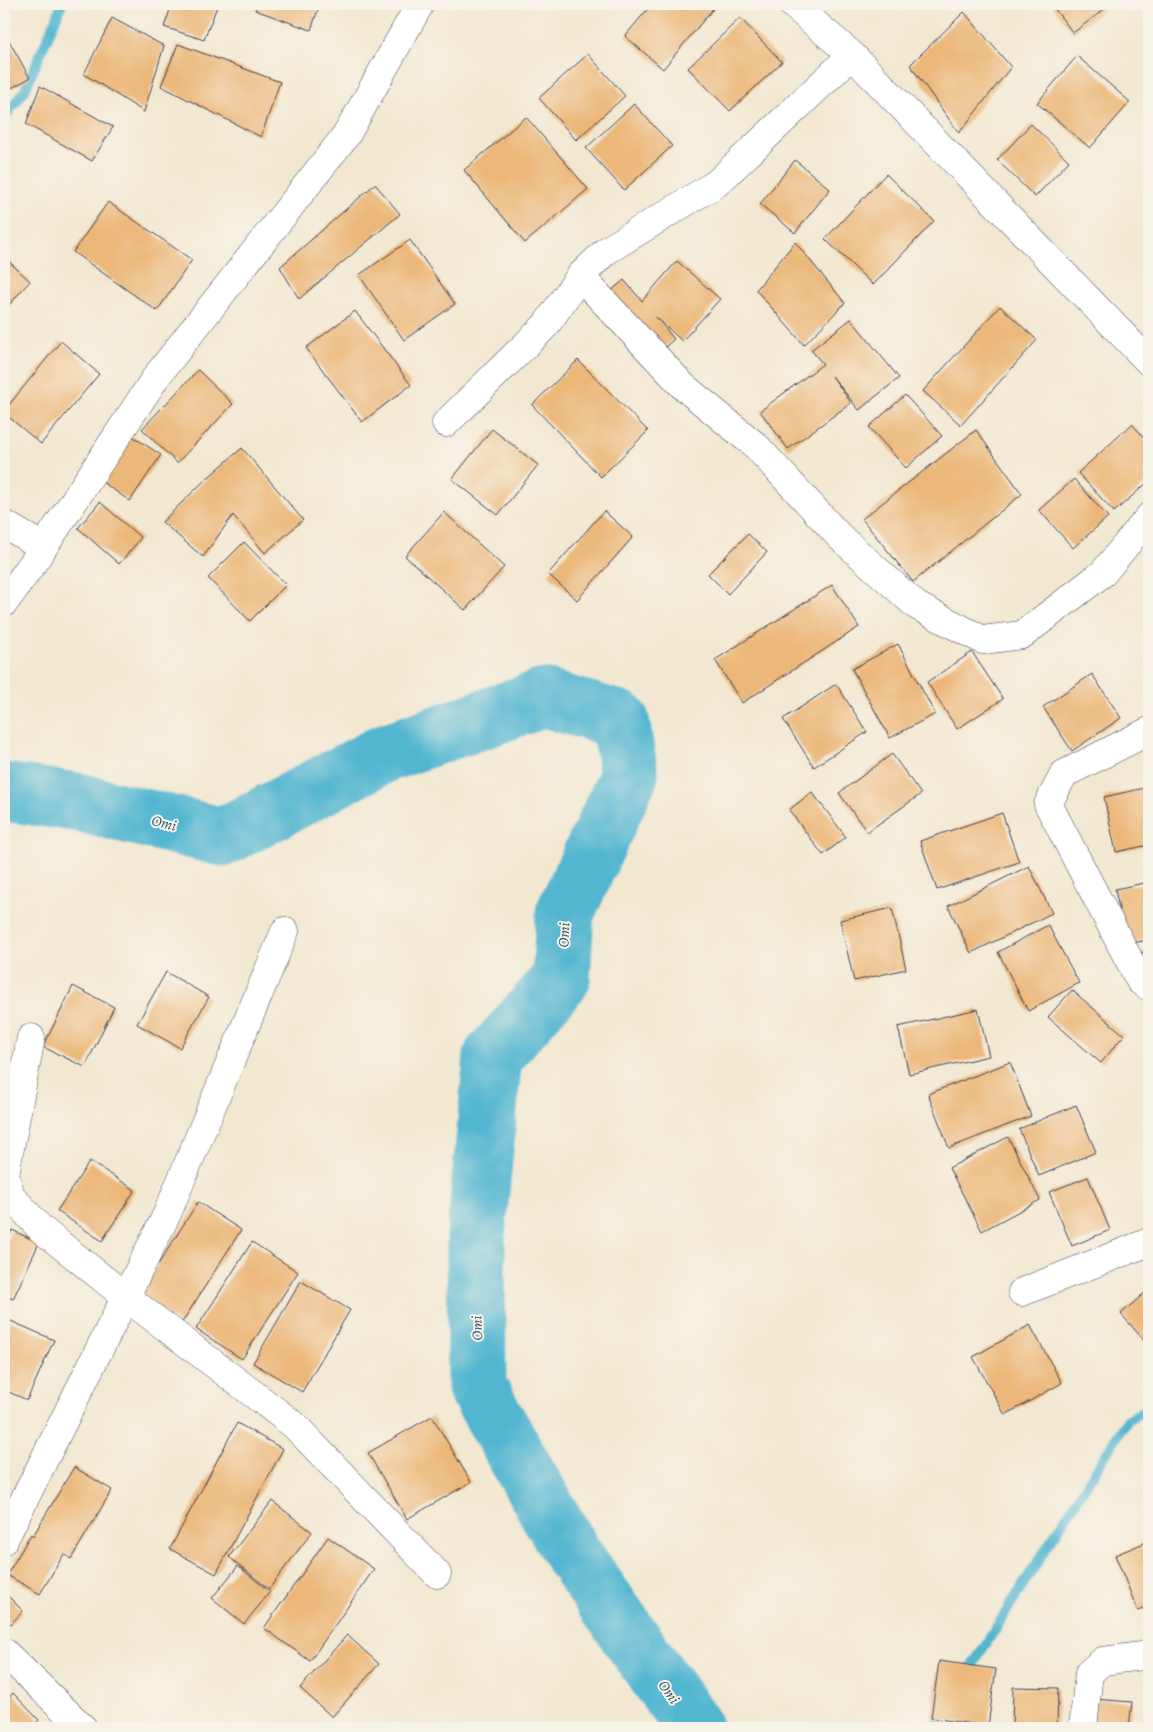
<svg xmlns="http://www.w3.org/2000/svg" width="1153" height="1732" font-family="Alegreya,serif">
<rect width="100%" height="100%" fill="#f7f3e8"/>
<filter id="ink" filterUnits="userSpaceOnUse"><feTurbulence type="fractalNoise" baseFrequency=".02" numOctaves="2"/><feDisplacementMap in="SourceGraphic" scale="10" xChannelSelector="R" yChannelSelector="G"/><feConvolveMatrix kernelMatrix="1 2 1 2 8 2 1 2 1" color-interpolation-filters="sRGB"/></filter>
<filter id="wash" filterUnits="userSpaceOnUse"><feTurbulence type="fractalNoise" baseFrequency=".0096" numOctaves="4" result="noise"/><feDisplacementMap in="SourceGraphic" scale="20" xChannelSelector="R" yChannelSelector="G"/><feGaussianBlur stdDeviation="1.12" result="paint"/><feColorMatrix in="noise" values="0 0 0 0 0 0 0 0 0 0 0 0 0 0 0 0 0 1.4 0 .05"/><feComposite in="paint" operator="in"/></filter>
<g filter="url(#wash)">
<rect width="100%" height="100%" fill="#f2e8d1"/>
<g fill="none" stroke-linecap="round" stroke-linejoin="round">
<path stroke="#52b6d1" stroke-width="10" d="M4 118 25 90 62 4
M965 1677 1128 1419 1149 1408
M933 1728 946 1708"/>
<path stroke="#52b6d1" stroke-width="59" d="M4 792 77 802 223 837 385 753 544 698 620 720 629 775 565 913 561 979 493 1056 476 1234 477 1387 573 1555 694 1728"/>
</g>
<g id="blocks">
<path fill="#ecb87a" d="M172 4H218L204 40 164 27Z
M258 4H320L311 30 255 10Z
M652 4H717L663 69 625 36Z
M1051 4H1111L1073 33Z
M964 12 1011 67 959 133 910 65Z
M112 18 164 46 144 112 84 74Z
M740 18 782 62 730 111 688 68Z
M8 39 30 78 4 92V41Z
M178 44 280 82 261 137 161 86Z
M588 54 625 96 576 140 539 98Z
M1077 56 1130 102 1090 148 1037 103Z
M40 86 113 127 92 161 26 124Z
M634 104 672 146 624 190 586 148Z
M526 117 588 189 525 243 464 170Z
M1031 124 1069 161 1035 197 997 160Z
M795 160 830 189 795 233 760 204Z
M886 174 934 221 873 285 825 239Z
M375 184 400 214 299 299 280 267Z
M108 202 192 260 157 311 73 252Z
M410 240 455 304 404 340 359 275Z
M795 242 845 303 804 345 756 290Z
M4 257 30 281 9 305 4 301Z
M677 261 720 299 682 341 656 317 674 339 653 358 603 298 624 280 642 301Z
M1000 306 1037 340 961 425 923 391Z
M355 311 411 385 362 422 306 348Z
M851 319 899 378 859 410 832 376 851 403 788 449 760 411 823 364 811 350Z
M61 341 99 374 41 444 4 413V411Z
M578 360 648 431 601 477 532 405Z
M198 370 233 404 177 463 142 429Z
M905 395 942 436 906 468 869 427Z
M1132 424 1149 443V481L1114 512 1078 473Z
M492 429 538 465 498 515 452 479Z
M976 430 1022 494 913 582 862 519Z
M132 436 161 455 130 501 102 482Z
M242 448 303 520 265 553 233 515 203 557 162 522 204 481Z
M1074 479 1108 517 1073 548 1039 510Z
M100 502 141 538 119 564 78 528Z
M604 511 633 537 577 600 548 574Z
M444 512 504 567 465 610 405 556Z
M748 534 767 552 728 594 708 574Z
M244 542 286 585 250 621 208 578Z
M832 585 859 627 742 703 715 660Z
M898 644 935 714 890 738 852 669Z
M972 652 1003 699 957 729 927 682Z
M1092 674 1121 718 1072 751 1043 707Z
M836 684 867 732 814 767 783 719Z
M892 754 921 794 867 832 839 793Z
M1149 787V845L1116 852 1104 797Z
M812 792 846 837 823 855 789 810Z
M1002 813 1019 862 937 890 920 841Z
M1029 866 1052 913 971 953 948 906Z
M1149 882V940L1126 944 1115 889Z
M892 908 906 969 854 981 840 920Z
M1048 925 1079 983 1028 1011 998 952Z
M1149 949V971L1141 953Z
M166 972 209 997 180 1048 137 1024Z
M73 986 114 1007 85 1067 43 1047Z
M1072 990 1124 1035 1101 1063 1048 1017Z
M978 1009 989 1056 909 1074 898 1027Z
M1010 1062 1031 1116 949 1148 928 1094Z
M1076 1105 1096 1152 1039 1176 1019 1129Z
M1008 1137 1040 1200 982 1231 949 1168Z
M90 1161 135 1190 102 1241 57 1211Z
M1088 1177 1110 1230 1072 1246 1049 1192Z
M198 1202 241 1230 181 1324 138 1296Z
M12 1230 39 1243 13 1299 4 1295V1248Z
M252 1242 298 1272 242 1359 196 1329Z
M301 1281 350 1310 302 1392 253 1363Z
M1149 1289V1346L1121 1314Z
M4 1318 54 1340 27 1400 4 1390Z
M1030 1325 1062 1383 1005 1415 973 1357Z
M432 1416 471 1482 407 1519 368 1453Z
M237 1423 283 1449 216 1574 170 1549Z
M74 1467 112 1490 71 1559 64 1554 40 1594 7 1575 31 1534 33 1536Z
M272 1501 312 1532 269 1589 229 1557Z
M328 1537 374 1569 310 1661 264 1628Z
M1149 1541V1606L1138 1611 1115 1555Z
M238 1566 270 1592 244 1624 212 1598Z
M7 1595 23 1611 11 1624 4 1618V1599Z
M347 1635 379 1664 332 1717 300 1688Z
M939 1661 996 1669 988 1726 931 1718Z
M1013 1687 1058 1688 1057 1728H1012Z
M13 1693 39 1720 31 1728H15L4 1717V1703Z
M1081 1698 1132 1702 1129 1728H1079Z"/>
</g>
</g>
<g filter="url(#ink)">
<use href="#blocks" fill-opacity="0" stroke="#414052" stroke-width="1"/>
<g fill="none" stroke-linecap="round" stroke-linejoin="round">
<g stroke="#414052" stroke-width="29">
<path id="street" d="M792 4 852 55 1149 362
M580 276 683 386 756 446 840 537 917 606 983 640 1022 635 1103 573 1149 517
M446 423 546 325 580 276 606 251 717 183 852 55
M4 524 43 547
M4 603 33 563 156 377 347 134 420 4
M1149 731 1064 774 1048 804 1140 981 1149 987
M31 1038 5 1174 11 1196 41 1229 126 1297 294 1425 437 1574
M1022 1292 1149 1242
M4 1540 167 1214 285 931
M4 1652 83 1728
M1083 1728 1089 1673 1103 1661 1149 1655"/>
</g>
<use href="#street" stroke="#fff" stroke-width="28"/>
</g>
</g>
<g text-anchor="middle" stroke-width="4" stroke-linejoin="round" paint-order="stroke">
<g font-size="15" font-style="italic" fill="#335670" stroke="#f7f3e8">
<text transform="translate(164 823) rotate(14)" y="5">Omi</text>
<text transform="translate(564 935) rotate(-87)" y="5">Omi</text>
<text transform="translate(477 1328) rotate(-91)" y="5">Omi</text>
<text transform="translate(669 1692) rotate(55)" y="5">Omi</text>
</g>
</g>
<rect width="1153" height="1732" fill="none" stroke="#f7f3e8" stroke-width="20"/>
</svg>
